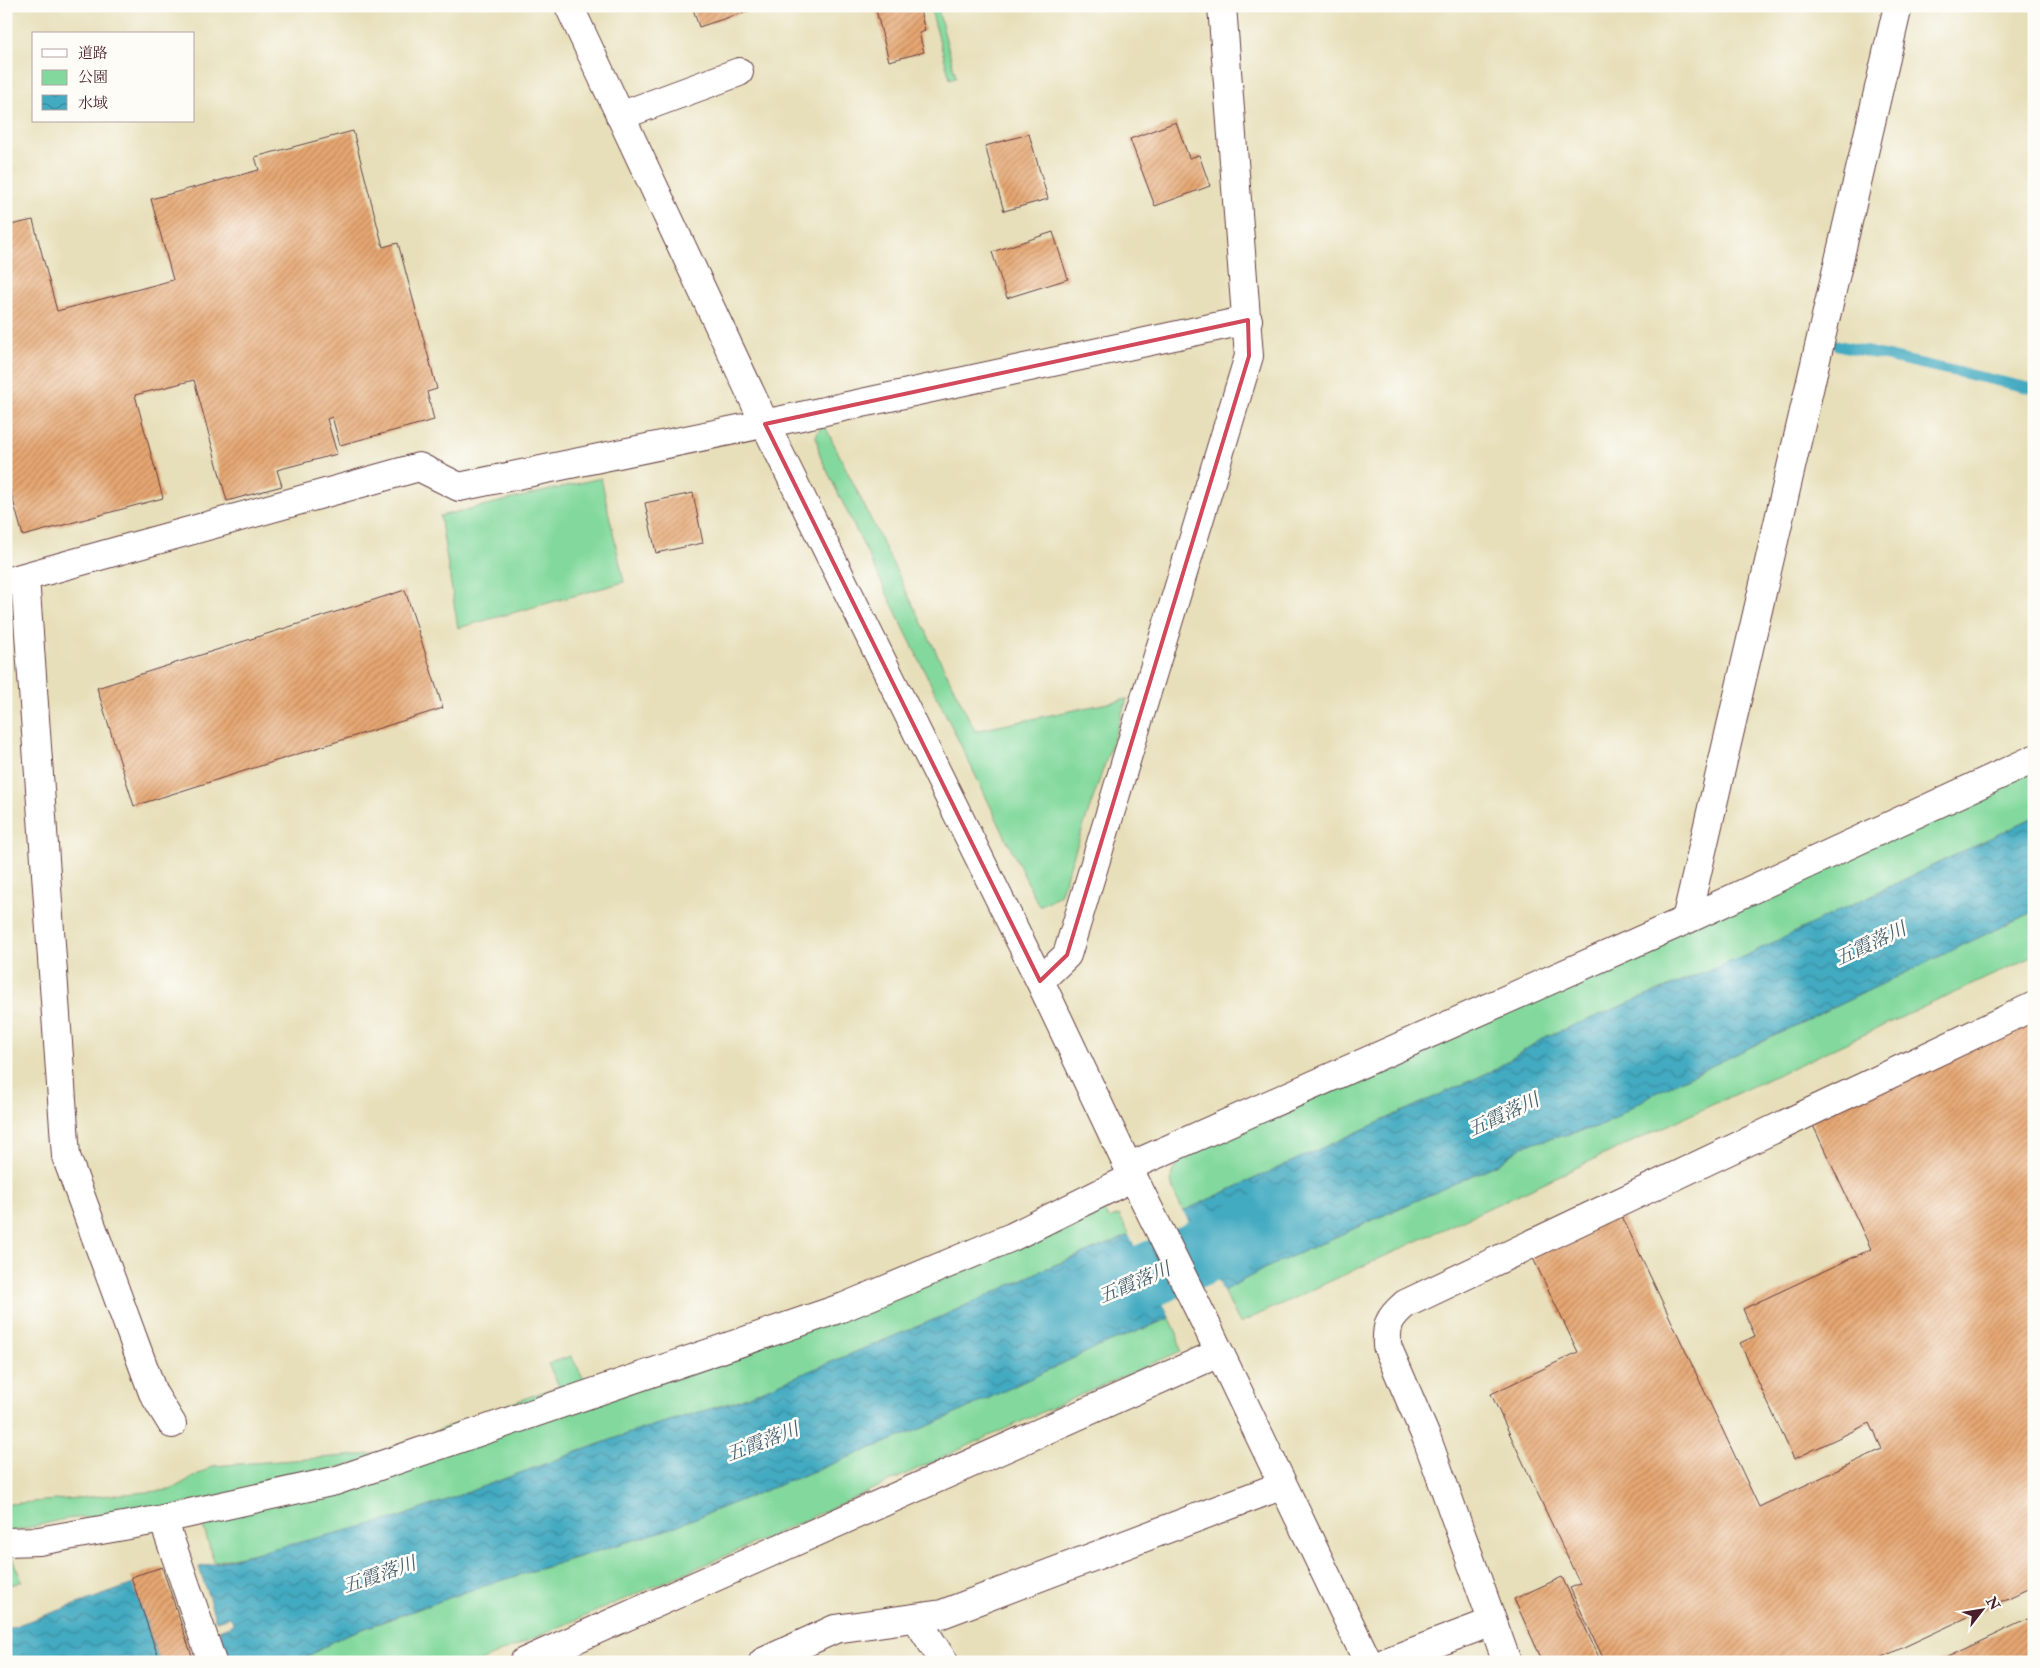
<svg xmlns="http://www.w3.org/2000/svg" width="2040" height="1668" font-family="'IM FELL Double Pica','Noto Serif JP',serif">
<defs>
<pattern id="water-waves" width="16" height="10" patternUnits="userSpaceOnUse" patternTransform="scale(1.25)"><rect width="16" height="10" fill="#42aac1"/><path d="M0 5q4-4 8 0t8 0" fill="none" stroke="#398a9d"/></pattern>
<pattern id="building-hatch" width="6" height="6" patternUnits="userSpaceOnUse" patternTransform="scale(1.25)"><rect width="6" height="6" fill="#e6a772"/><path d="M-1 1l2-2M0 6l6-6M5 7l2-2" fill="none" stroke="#bc875e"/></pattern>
</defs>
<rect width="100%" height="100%" fill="#fdfcf7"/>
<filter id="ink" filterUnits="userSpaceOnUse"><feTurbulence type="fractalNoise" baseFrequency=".02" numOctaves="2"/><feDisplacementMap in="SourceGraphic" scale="10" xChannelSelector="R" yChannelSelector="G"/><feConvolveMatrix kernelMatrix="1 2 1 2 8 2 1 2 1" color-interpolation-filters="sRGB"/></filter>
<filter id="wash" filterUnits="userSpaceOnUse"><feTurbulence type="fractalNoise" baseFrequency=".0096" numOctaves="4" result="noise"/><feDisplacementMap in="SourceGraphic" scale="20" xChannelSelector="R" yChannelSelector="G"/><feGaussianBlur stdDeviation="1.12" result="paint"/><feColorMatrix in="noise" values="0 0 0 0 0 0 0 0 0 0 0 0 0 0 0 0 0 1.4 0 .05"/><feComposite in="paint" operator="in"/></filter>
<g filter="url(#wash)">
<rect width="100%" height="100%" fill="#e7dfb9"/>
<path fill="#83d99d" stroke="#667c64" d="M930 6H937L956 77 950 79Z
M823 422 975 731 1127 699 1060 895 1039 906 820 456 816 436Z
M601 478 624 582 458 628 440 516Z
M2034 768V817L1745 956 1545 1037 1492 1071 1183 1211C1169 1184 1163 1171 1191 1152Z
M2034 911V956L1240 1323 1223 1291 1266 1268 1498 1164 1522 1146 1604 1125 1651 1095Z
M1099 1201 1109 1219 1119 1215 1130 1235 1045 1269 945 1315 737 1401 635 1431 397 1518 309 1541 214 1562 201 1519 374 1475Z
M1170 1318 1177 1333 1181 1351 1053 1407 757 1542 478 1662H298L343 1636 474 1589 663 1531 938 1422 1093 1349Z
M571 1356 588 1386 384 1457 153 1511 65 1519 6 1533V1506L10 1504 170 1490 213 1466 373 1454 559 1386 548 1364Z
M6 1545 22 1581 6 1587Z"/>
<path fill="url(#water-waves)" stroke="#466476" d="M2034 817V911L1651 1095 1604 1125 1522 1146 1498 1164 1266 1268 1223 1291 1183 1211 1492 1071 1545 1037 1745 956Z
M1130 1235 1170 1318 1093 1349 938 1422 663 1531 474 1589 343 1636 298 1662H231L219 1630 232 1625 233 1621 229 1617 216 1621 199 1567 397 1518 635 1431 737 1401 945 1315 1045 1269Z
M134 1584 160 1662H6V1629Z"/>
<path fill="#e7dfb9" d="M1182 1209 1224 1293 1221 1292 1181 1212Z
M1128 1233 1132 1234 1172 1317 1171 1320Z"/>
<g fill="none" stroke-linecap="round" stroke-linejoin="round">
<path stroke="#42aac1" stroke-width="11" d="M1837 345 2034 389"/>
<path stroke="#42aac1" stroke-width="65" d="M1067 1311 1284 1216"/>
</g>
<g id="blocks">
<path fill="url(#building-hatch)" d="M692 6H760V7L699 27Z
M875 6H919L925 31 919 33 924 52 889 61Z
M1176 122 1189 158 1199 155 1210 186 1155 206 1130 139Z
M353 131 383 247 398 243 437 389 427 392 434 420 340 445 332 417 327 419 337 454 277 470 282 486 227 501 194 380 135 395 163 498 23 536 6 475V226L33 220 57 311 173 280 151 199 259 170 255 157Z
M1029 134 1048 199 1004 211 985 146Z
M1053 232 1068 279 1007 298 992 252Z
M693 493 703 543 656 553 645 503Z
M405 590 443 708 134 806 97 688Z
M2034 1014V1586L1872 1662H1605L1570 1588 1580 1584 1491 1394 1578 1352 1531 1254 1620 1212 1759 1507 1882 1449 1870 1423 1794 1459 1740 1343 1755 1336 1743 1309 1871 1249 1810 1119Z
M162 1567 194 1662H160L131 1577Z
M1562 1577 1601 1662H1543L1514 1599Z
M2034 1616V1662H1937Z"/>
</g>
</g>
<g filter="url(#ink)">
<use href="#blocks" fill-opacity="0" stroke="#623c40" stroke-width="1"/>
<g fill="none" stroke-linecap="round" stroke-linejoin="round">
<g stroke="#623c40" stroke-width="30">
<path id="minor" d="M569 6 765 424 1040 981 1133 1177 1204 1320 1368 1662
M620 116 739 72
M25 577 66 1156 153 1393 172 1424
M6 582 419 467 459 487 792 418 1248 320
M1686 920 1898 6
M1040 981 1067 955 1249 356 1222 6
M1128 1167 1686 920 2034 759
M6 1542 39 1541 163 1519
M916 1618 944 1662
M212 1662 163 1519 335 1481 844 1307 1012 1237 1133 1177
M524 1662 1219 1353
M763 1662 835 1629 942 1614 1283 1485
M1386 1662 1492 1622
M1507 1662 1427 1439 1387 1346C1386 1324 1389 1318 1405 1304L2034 1006"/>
</g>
<use href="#minor" stroke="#fff" stroke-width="28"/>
</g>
</g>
<path fill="none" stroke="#d1495b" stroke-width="4" stroke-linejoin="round" d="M1248 320 1249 356 1067 955 1040 981 765 424Z"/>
<g text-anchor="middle" stroke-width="5" stroke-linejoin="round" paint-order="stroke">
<g font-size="19" font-style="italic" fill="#465e6e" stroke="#fdfcf7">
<text transform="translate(1870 943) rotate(-25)" y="7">五霞落川</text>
<text transform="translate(1503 1114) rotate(-25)" y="7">五霞落川</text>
<text transform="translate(1134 1282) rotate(-23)" y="7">五霞落川</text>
<text transform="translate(762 1441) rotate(-21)" y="7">五霞落川</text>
<text transform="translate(379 1574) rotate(-19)" y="7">五霞落川</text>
</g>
</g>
<rect width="2040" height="1668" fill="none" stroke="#fdfcf7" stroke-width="25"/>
<rect x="32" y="32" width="162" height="90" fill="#fdfcf7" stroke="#b5a4a5"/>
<rect x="42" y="49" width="25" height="8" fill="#ffffff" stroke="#b5a4a5"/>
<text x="78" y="58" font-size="15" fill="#4a1f2b">道路</text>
<rect x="42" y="70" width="25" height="15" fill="#83d99d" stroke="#b5a4a5"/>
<text x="78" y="82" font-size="15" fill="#4a1f2b">公園</text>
<rect x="42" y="95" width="25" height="15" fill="url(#water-waves)" stroke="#b5a4a5"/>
<text x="78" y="108" font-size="15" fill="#4a1f2b">水域</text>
<g transform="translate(1982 1610) rotate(59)" stroke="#fdfcf7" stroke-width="4" paint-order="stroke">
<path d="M0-4L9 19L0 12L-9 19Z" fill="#4a1f2b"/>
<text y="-8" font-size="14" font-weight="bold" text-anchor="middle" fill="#4a1f2b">N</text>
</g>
</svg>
